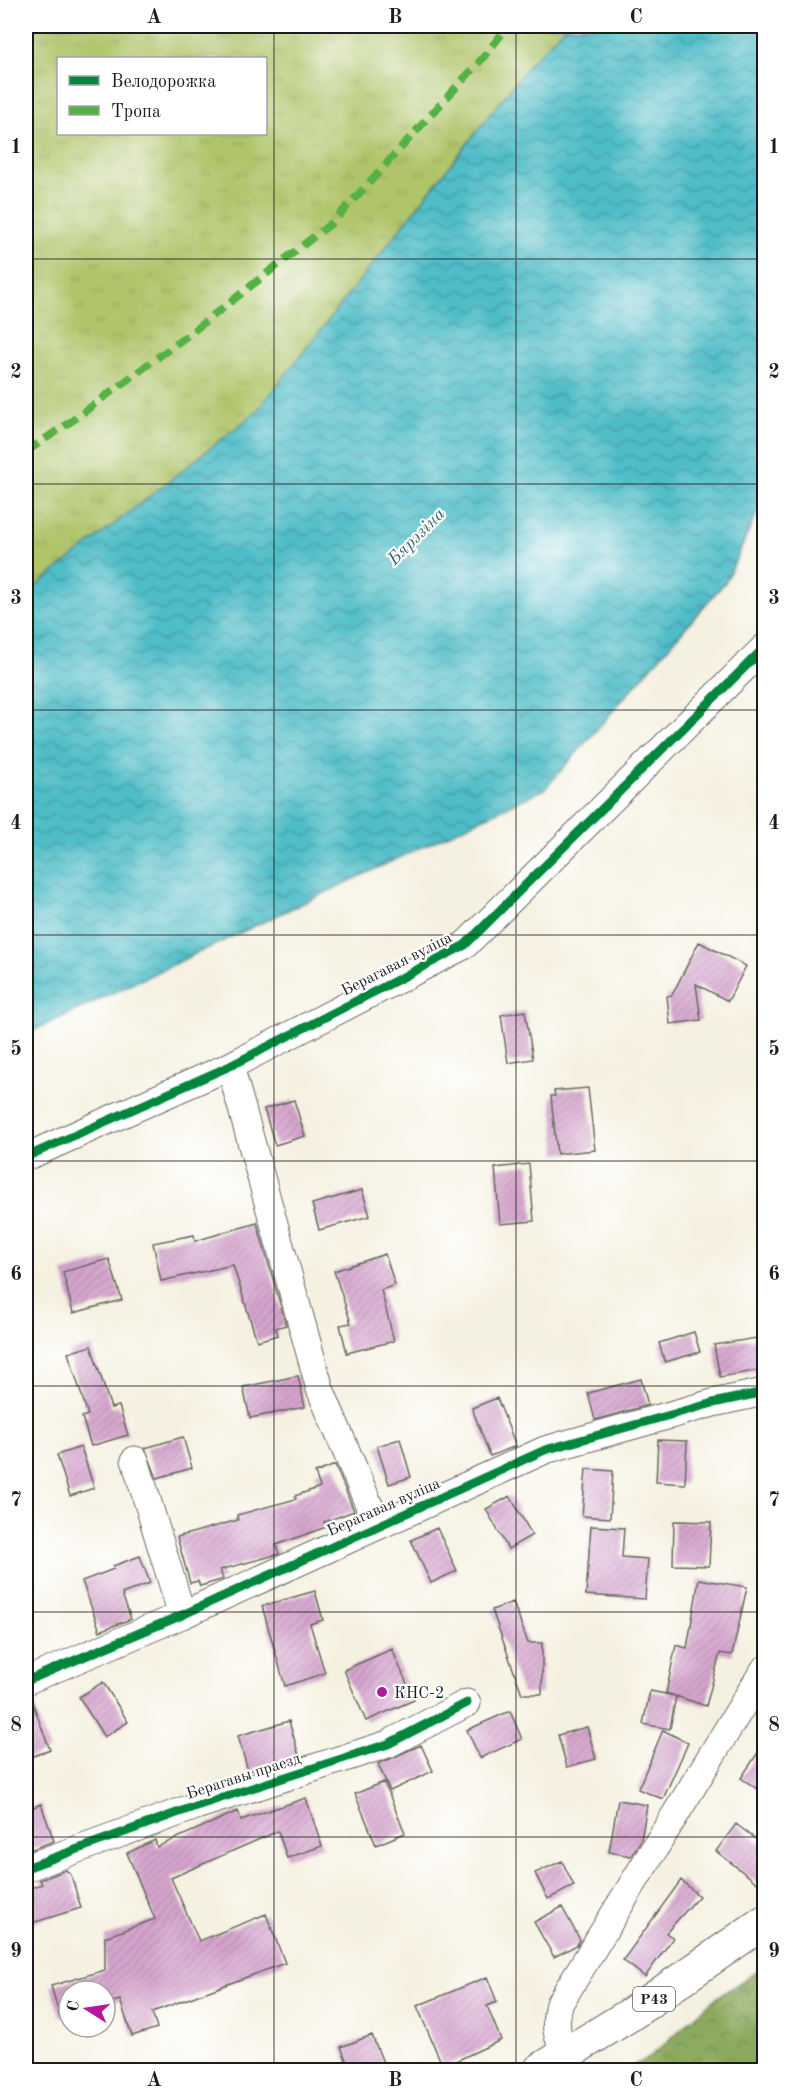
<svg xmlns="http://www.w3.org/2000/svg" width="790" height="2096" font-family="'Old Standard TT',serif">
<defs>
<pattern id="grass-tufts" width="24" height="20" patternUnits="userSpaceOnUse" patternTransform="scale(1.5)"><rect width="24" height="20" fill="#b0c56a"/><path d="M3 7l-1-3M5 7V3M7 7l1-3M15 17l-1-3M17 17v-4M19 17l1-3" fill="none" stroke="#97a95b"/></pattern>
<pattern id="forest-crowns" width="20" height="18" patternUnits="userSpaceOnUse" patternTransform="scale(1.5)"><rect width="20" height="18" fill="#8caa5e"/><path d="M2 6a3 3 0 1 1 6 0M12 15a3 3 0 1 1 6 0" fill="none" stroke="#728a4d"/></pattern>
<pattern id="water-waves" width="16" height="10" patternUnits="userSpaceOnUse" patternTransform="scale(1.5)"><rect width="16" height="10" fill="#4fbdc8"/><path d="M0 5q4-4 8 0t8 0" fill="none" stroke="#4199a2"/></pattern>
<pattern id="building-hatch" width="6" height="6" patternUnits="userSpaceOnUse" patternTransform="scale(1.5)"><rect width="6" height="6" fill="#d5a4cd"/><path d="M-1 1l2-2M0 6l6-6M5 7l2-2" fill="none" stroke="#b68daf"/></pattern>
</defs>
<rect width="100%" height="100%" fill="#fff"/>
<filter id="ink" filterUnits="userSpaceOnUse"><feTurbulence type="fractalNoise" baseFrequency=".0167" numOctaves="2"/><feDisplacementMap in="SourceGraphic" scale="12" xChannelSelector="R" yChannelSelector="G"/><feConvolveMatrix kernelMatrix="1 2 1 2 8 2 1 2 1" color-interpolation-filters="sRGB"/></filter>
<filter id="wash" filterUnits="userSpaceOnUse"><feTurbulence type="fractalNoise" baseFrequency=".008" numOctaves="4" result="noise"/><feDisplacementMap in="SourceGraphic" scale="24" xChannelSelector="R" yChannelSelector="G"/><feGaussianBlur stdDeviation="1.35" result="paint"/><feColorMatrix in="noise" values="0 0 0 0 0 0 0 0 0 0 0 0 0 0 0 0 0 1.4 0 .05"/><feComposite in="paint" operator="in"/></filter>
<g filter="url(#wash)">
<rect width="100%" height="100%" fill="#f5f1e1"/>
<path fill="url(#grass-tufts)" stroke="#667043" stroke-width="1.5" fill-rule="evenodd" d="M26 26H612L263 430 26 616ZM58 58H266V134H58Z"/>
<path fill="url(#forest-crowns)" stroke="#54633d" stroke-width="1.5" d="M764 1967V2070H623L648 2059 713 2000Z"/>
<path fill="url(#water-waves)" stroke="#366c72" stroke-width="1.5" d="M566 26H764V498L726 581 545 789 26 1034V594L257 411 532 61Z"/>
<g id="blocks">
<path fill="url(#building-hatch)" d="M699 942 746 966 728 1001 696 984 701 1020 670 1024 667 996 672 995Z
M525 1011 533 1059 508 1063 501 1015Z
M588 1088 595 1150 557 1154 551 1096H555L554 1091Z
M294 1100 305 1136 275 1145 264 1109Z
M529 1164 534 1221 500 1224 495 1168Z
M362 1190 370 1216 319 1230 312 1204Z
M257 1223 286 1325 276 1328 278 1335 257 1341 233 1265 161 1281 153 1243 194 1235 195 1241Z
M385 1254 395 1285 381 1290 394 1341 347 1353 340 1325 351 1323 334 1271Z
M109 1259 122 1300 73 1313 63 1272Z
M694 1332 700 1352 665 1362 659 1343Z
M756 1338 761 1370 720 1377 714 1345Z
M91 1346 111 1408 119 1406 128 1435 91 1446 82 1417 88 1415 68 1353Z
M298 1376 305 1407 250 1418 243 1387Z
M641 1379 648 1405 595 1420 588 1393Z
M497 1398 516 1446 490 1456 472 1408Z
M183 1437 192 1468 157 1478 145 1448Z
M400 1439 411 1477 389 1484 377 1446Z
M658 1440 687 1441 685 1484 656 1482Z
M81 1447 94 1488 70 1496 57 1455Z
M335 1465 354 1511 324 1522 326 1527 276 1545 279 1554 220 1570 223 1579 221 1580 200 1586 198 1581 190 1583 177 1537 238 1520 237 1515 296 1499 295 1496 320 1487 315 1473Z
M586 1469 613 1471 610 1518 582 1516Z
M510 1496 532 1535 508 1549 486 1509Z
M674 1521 711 1522 709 1566 673 1565Z
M591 1526 624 1528 622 1557 648 1559 645 1599 586 1595Z
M437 1528 457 1571 431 1583 411 1540Z
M140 1556 150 1583 122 1594 131 1619 100 1631 82 1581 114 1569 113 1566Z
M699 1579 747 1587 732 1655 720 1653 706 1706 676 1696 670 1729 643 1724 650 1691 675 1696 666 1693 676 1645 687 1648Z
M315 1591 323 1620 310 1624 325 1673 285 1686 262 1606Z
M513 1602 528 1643H542V1694H522L492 1610Z
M392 1649 414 1700 366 1721 344 1670Z
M103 1682 128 1722 104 1737 79 1697Z
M26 1696H30L50 1750 26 1759Z
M510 1711 522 1739 480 1758 467 1730Z
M289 1721 299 1756 248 1771 238 1736Z
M587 1727 596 1759 567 1767 558 1735Z
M663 1730 688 1743 663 1799 638 1789Z
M765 1742V1794L741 1778Z
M421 1745 433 1771 390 1791 378 1764Z
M384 1782 405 1833 376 1845 355 1794Z
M306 1798 322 1846 287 1858 278 1831 171 1878 199 1941 266 1914 285 1963 152 2012 157 2028 132 2036 120 2000 105 2004V1991H69V2015L60 2017 51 1986 105 1970V1937L155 1919 127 1853 155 1840 157 1847 238 1811 241 1820Z
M618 1800 647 1805 641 1840 631 1856 609 1852Z
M41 1804 54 1841 30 1850 26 1837V1810Z
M736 1824 765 1846V1889L716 1851Z
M562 1861 574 1886 548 1899 535 1873Z
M66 1870 71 1875 81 1908 32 1923 26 1902V1889L42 1884 40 1880Z
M681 1880 699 1896 666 1933 673 1938 645 1977 623 1960Z
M562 1907 580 1940 577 1945 554 1957 534 1922Z
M487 1977 497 2002 487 2006 501 2040 443 2067 417 2006Z
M372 2035 386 2070H350L341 2047Z"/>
</g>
</g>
<g filter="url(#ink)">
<use href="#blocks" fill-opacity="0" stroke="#686761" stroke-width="1.5"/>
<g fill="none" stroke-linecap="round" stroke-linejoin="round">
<g stroke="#686761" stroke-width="29">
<path id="minor" d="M230 1066 320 1389 377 1524
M26 1157 230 1066 465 945 764 648
M135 1460 182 1615
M26 1681 182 1615 545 1450 713 1403 764 1392
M26 1868 196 1806 388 1744 467 1703
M567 2056C556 2036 554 2025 559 2004L764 1670"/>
</g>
<g stroke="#686761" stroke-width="35">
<path id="primary" d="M540 2070 631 2014 764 1922"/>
</g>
<use href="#minor" stroke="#fff" stroke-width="27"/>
<use href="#primary" stroke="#fff" stroke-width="33"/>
<path stroke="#55b145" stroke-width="8" stroke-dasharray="15 8" stroke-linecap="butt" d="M26 452 73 420 192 332 334 221 482 59 508 26"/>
<g stroke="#fff" stroke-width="13">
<path id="cycleway" d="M26 1157 230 1066 465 945 764 648
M26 1681 182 1615 545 1450 713 1403 764 1392
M26 1868 196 1806 388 1744 467 1703"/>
</g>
<use href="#cycleway" stroke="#00873e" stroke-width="9"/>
</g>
</g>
<path fill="none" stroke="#1c1c1c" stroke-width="1.5" stroke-opacity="0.55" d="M274 26V2070M516 26V2070M26 259H764M26 484H764M26 710H764M26 935H764M26 1161H764M26 1386H764M26 1612H764M26 1837H764"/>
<circle fill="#b5179e" stroke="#fff" stroke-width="2" cx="382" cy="1692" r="6"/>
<g text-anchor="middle" stroke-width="4.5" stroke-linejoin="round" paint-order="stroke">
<rect fill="#fff" stroke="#606060" stroke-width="1.5" x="633" y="1987" width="42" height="24" rx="4.5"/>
<g font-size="15" font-weight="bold" fill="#1c1c1c">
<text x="654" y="2004">Р43</text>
</g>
<g font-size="16" fill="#1c1c1c" stroke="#fff">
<text transform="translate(396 963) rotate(-27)" y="6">Берагавая вуліца</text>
<text transform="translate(383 1506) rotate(-24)" y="6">Берагавая вуліца</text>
<text transform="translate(243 1775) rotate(-18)" y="6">Берагавы праезд</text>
</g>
<g font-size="16" fill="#1c1c1c" stroke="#fff" text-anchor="start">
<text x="394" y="1698">КНС-2</text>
</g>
<g font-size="18" font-style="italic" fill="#336469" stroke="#fff">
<text transform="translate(416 536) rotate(-45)" y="6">Бярэзіна</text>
</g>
</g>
<rect width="790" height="2096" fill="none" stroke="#fff" stroke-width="66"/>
<rect x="57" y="57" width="210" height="78" fill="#ffffff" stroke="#a4a4a4" stroke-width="1.5"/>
<rect x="69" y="76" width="30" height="9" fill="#00873e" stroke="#a4a4a4" stroke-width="1.5"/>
<text x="111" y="87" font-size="18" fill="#1c1c1c">Велодорожка</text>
<rect x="69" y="106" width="30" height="9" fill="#55b145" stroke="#a4a4a4" stroke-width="1.5"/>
<text x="111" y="117" font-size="18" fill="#1c1c1c">Тропа</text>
<g transform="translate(87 2009) rotate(282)"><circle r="28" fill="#ffffff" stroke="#a4a4a4" stroke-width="1.5"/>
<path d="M0-4.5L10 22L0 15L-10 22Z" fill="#b5179e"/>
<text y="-9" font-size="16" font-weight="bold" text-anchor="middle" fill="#1c1c1c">С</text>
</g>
<rect x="33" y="33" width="724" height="2030" fill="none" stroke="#1c1c1c" stroke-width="2"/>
<g font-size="20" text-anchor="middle" font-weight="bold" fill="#1c1c1c">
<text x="154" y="23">A</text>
<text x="395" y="23">B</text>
<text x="636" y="23">C</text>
<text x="16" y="153">1</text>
<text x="774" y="153">1</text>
<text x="16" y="378">2</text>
<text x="774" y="378">2</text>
<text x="16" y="604">3</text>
<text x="774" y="604">3</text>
<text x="16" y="829">4</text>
<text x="774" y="829">4</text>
<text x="16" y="1055">5</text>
<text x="774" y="1055">5</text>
<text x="16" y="1280">6</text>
<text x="774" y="1280">6</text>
<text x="16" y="1506">7</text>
<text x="774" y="1506">7</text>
<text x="16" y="1731">8</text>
<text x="774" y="1731">8</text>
<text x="16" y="1957">9</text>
<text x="774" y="1957">9</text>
<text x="154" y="2086">A</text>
<text x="395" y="2086">B</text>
<text x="636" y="2086">C</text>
</g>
</svg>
